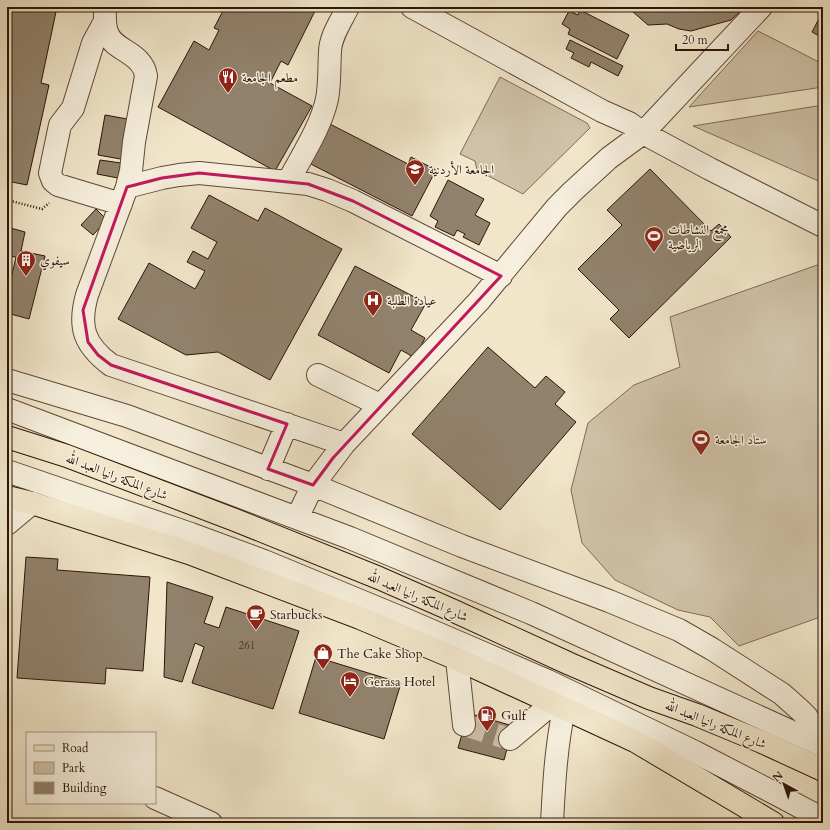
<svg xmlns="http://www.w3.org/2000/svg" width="830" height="830" font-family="Cardo,Amiri,serif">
<rect width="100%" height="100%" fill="#f1e6ca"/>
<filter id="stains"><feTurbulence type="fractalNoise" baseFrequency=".005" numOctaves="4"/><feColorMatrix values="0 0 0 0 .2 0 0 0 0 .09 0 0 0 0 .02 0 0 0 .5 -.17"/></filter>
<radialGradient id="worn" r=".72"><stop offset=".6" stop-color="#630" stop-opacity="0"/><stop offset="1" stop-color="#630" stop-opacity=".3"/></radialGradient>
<path fill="#d0c2a9" stroke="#7e6c58" d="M758 31 823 64V87L689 107Z
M500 77 587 123 590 128 523 194 477 170 475 161 460 154Z
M823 105V183L693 126Z
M823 263V616L739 646 710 617 678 610 615 580 582 543 571 490 588 423 634 385 680 367 670 317Z"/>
<path fill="#92826d" stroke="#2c1508" d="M7 7H57L41 83 49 85 27 185 7 181Z
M225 7H317L288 65 281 61 270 83 312 106 275 171 158 107 194 41 209 50 219 30 214 28Z
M636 7H745L731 20 691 31 679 29 667 24 648 25 632 11Z
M580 10 629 35 617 59 568 34 570 29 562 24 569 11 578 15Z
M823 11V38L812 32Z
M570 40 623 66 618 76 591 62 589 67 571 58 574 53 566 49Z
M105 115 133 120 126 160 98 155Z
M326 122 408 164 411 157 436 170 412 216 305 161Z
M100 160 121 163 118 178 97 174Z
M650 169 711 231 719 224 731 237 629 338 610 319 619 310 578 269 622 225 607 210Z
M448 180 484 199 475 215 490 223 479 245 463 237 465 234 457 230 454 236 435 227 438 221 430 216Z
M209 195 258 221 265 208 342 249 270 380 218 352 186 355 118 319 149 263 195 289 205 271 187 262 193 251 208 259 217 242 191 228Z
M96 209 107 220 93 235 81 225Z
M7 227 25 232 21 251 45 256 29 319 7 313V296L16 257 7 256Z
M355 266 426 303 411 330 425 338 415 358 401 350 389 373 318 335Z
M488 347 535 388 546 376 565 392 555 404 576 422 500 510 412 434Z
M26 557 58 559 57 570 150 577 143 671 106 668 105 684 17 678Z
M167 582 213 597 204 623 219 628 226 607 299 631 273 709 192 683 204 647 195 643 182 682 164 677Z
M316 657 401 683 384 739 299 713Z
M468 713 513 726 504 760 458 748Z"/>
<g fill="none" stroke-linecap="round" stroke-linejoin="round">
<path stroke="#cabca3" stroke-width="22" stroke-dasharray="22 11" stroke-linecap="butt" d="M464 725 510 739"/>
<g stroke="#5d4938" stroke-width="24">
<path id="minor" d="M105 7C105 15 104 24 107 32 112 49 135 51 143 67 145 69 145 73 146 76L134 142 131 171 127 187 87 295C78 327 84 345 111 365L344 444
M412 7 602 111 629 123 643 133 710 169 823 226
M105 21 93 43 73 108 60 125 50 173 53 181 58 185 121 204
M288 182C301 157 321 127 327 99 330 83 329 68 330 52 330 37 341 21 348 7
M127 187 162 178 179 175 199 173 308 184 327 190 353 201 501 276
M318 375 380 405
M7 380 127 416 313 485 462 546 609 601 679 630 712 649 782 694 801 711 807 717 818 743
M7 409 350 538 531 613 823 746
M268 469 287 424
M7 471 191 534 264 561 409 621 548 681 695 752 780 796 823 819
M297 518 313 485 344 444 479 301 557 207 573 191 609 158 643 133 761 7
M7 524 32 503
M457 659 464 725
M510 739 553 703
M155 798 211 823
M552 823C554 784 556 747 564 709"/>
</g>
<g stroke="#2c1508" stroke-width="24">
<path id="major" d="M7 437 67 456 235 520 379 578 454 611 570 664 649 698 697 715 762 742 823 770
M7 497 32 503 189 553 360 618 457 659 635 741 773 823"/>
</g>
<path stroke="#2c1508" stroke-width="2.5" stroke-dasharray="1 2" stroke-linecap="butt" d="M7 200 42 209 49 203"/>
<use href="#minor" stroke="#f6efdd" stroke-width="22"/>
<use href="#major" stroke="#f1e6ca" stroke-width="22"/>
</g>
<path fill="none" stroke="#c2185b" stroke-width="3" stroke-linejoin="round" d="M199 173 308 184 353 201 501 276 333 458 313 485 268 469 287 424 111 365 98 355 88 342 83 310 127 187 162 178Z"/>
<defs>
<g id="restaurant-pin" transform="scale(1)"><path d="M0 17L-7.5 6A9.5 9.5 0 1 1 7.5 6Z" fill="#8f2418" stroke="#f6efdd"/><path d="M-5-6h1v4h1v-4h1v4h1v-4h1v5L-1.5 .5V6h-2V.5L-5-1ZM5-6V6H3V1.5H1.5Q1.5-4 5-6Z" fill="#fff"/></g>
<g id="university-pin" transform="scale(1)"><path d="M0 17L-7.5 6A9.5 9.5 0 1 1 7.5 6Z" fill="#8f2418" stroke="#f6efdd"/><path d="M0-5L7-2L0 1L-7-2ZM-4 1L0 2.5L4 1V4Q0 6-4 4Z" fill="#fff"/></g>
<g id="stadium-pin" transform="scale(1)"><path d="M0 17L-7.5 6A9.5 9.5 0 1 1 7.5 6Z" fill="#8f2418" stroke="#f6efdd"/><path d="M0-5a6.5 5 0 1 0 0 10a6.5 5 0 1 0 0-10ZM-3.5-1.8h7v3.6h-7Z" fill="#fff"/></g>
<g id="building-pin" transform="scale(1)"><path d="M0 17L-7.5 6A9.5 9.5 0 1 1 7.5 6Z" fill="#8f2418" stroke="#f6efdd"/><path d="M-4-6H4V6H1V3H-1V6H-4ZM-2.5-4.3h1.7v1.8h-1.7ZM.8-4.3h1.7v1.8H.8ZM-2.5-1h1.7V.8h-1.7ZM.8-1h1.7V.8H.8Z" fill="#fff"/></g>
<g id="hospital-pin" transform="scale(1)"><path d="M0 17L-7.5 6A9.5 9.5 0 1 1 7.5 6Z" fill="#8f2418" stroke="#f6efdd"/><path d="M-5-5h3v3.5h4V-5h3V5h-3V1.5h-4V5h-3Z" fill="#fff"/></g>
<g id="cafe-pin" transform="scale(1)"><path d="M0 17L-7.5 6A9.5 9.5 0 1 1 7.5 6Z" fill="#8f2418" stroke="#f6efdd"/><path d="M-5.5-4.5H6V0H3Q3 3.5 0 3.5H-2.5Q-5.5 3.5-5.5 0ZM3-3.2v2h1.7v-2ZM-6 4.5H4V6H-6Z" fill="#fff"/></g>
<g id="shop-pin" transform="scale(1)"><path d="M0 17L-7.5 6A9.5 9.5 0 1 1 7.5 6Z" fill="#8f2418" stroke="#f6efdd"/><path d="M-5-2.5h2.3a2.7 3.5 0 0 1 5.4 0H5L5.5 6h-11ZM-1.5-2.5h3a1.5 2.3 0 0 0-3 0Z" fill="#fff"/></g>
<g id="hotel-pin" transform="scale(1)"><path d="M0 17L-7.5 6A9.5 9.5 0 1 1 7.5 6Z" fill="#8f2418" stroke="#f6efdd"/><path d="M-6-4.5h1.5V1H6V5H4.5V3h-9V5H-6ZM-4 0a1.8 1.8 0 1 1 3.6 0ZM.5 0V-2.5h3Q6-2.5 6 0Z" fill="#fff"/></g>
<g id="fuel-pin" transform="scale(1)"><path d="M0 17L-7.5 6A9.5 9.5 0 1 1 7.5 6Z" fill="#8f2418" stroke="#f6efdd"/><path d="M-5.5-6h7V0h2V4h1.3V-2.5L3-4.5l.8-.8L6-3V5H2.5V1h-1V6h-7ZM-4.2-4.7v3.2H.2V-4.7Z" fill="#fff"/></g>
</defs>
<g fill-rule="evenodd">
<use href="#restaurant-pin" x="228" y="77"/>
<use href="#university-pin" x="415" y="169"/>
<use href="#stadium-pin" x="654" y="236"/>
<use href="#building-pin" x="26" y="260"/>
<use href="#hospital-pin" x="373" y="300"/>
<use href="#stadium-pin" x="701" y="439"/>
<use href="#cafe-pin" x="256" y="614"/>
<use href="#shop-pin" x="323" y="653"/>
<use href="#hotel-pin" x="350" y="681"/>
<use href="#fuel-pin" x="487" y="715"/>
</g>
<g text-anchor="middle" stroke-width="3" stroke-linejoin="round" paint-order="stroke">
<g font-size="11" fill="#463021">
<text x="247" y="649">261</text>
</g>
<g font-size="13" fill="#2c1508" stroke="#f6efdd" text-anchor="start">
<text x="242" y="82">مطعم الجامعة</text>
<text x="429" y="174">الجامعة الأردنية</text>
<text x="668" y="234">مجمع النشاطات<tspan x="668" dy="15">الرياضية</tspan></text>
<text x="40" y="265">سيفوي</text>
<text x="387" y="305">عيادة الطلبة</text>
<text x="715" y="444">ستاد الجامعة</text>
<text x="270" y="619">Starbucks</text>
<text x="337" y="658">The Cake Shop</text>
<text x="364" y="686">Gerasa Hotel</text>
<text x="501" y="720">Gulf</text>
</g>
<g font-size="13" fill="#2c1508" stroke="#f6efdd">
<text transform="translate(117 476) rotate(21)" y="5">شارع الملكة رانيا العبد الله</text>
<text transform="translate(418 596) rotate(23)" y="5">شارع الملكة رانيا العبد الله</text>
<text transform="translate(716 724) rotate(22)" y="5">شارع الملكة رانيا العبد الله</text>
</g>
</g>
<rect width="830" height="830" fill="none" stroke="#f1e6ca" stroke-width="24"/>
<rect x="8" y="8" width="814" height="814" fill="none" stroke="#2c1508" stroke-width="2"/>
<rect x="12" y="12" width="806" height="806" fill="none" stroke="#2c1508"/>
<rect x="26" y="732" width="130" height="72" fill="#f6efdd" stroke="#a59888"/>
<rect x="34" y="745" width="20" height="6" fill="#f1e6ca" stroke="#a59888"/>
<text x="62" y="752" font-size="12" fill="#2c1508">Road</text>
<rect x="34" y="762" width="20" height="12" fill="#d0c2a9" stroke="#a59888"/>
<text x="62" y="772" font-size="12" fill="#2c1508">Park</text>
<rect x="34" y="782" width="20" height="12" fill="#92826d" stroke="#a59888"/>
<text x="62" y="792" font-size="12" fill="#2c1508">Building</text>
<g transform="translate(784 784) rotate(320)" stroke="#f6efdd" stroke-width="3" paint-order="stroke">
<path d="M0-3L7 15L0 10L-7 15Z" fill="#2c1508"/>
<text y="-6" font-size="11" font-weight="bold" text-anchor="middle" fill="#2c1508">N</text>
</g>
<path d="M676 44v6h52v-6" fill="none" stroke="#2c1508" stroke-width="2"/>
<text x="682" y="44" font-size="12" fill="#2c1508" stroke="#f6efdd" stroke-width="3" paint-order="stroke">20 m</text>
<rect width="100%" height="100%" filter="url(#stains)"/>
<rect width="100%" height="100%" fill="url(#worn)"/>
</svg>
